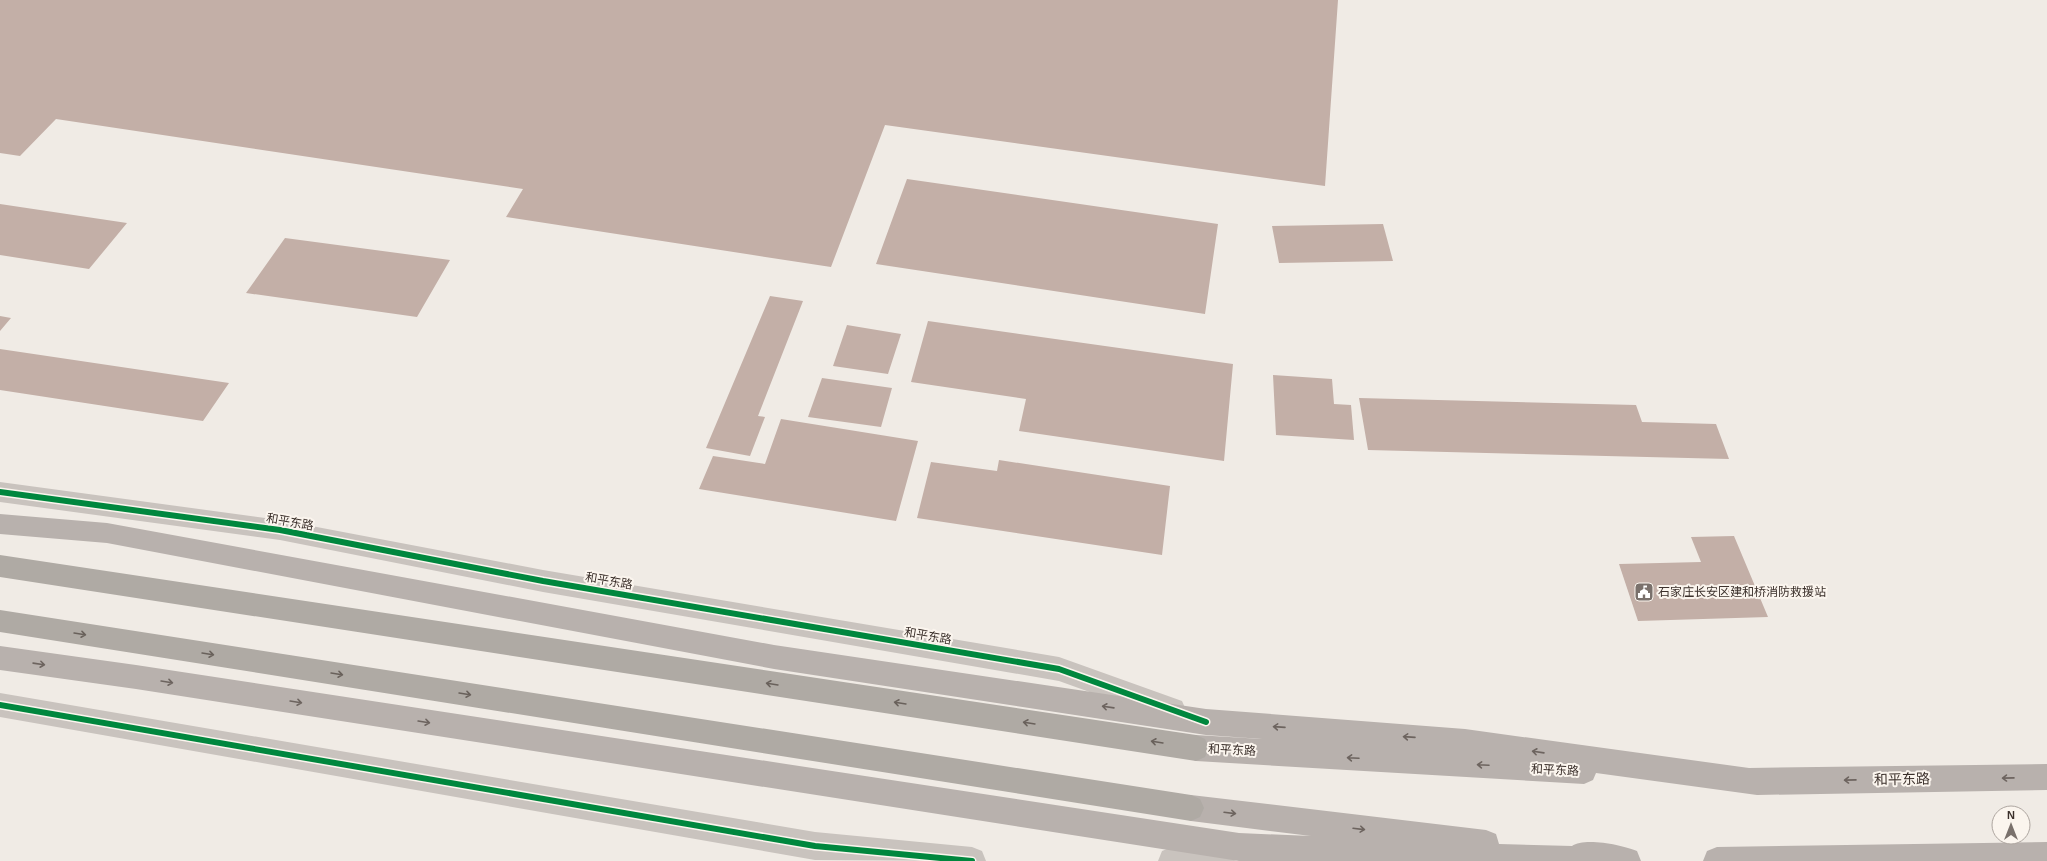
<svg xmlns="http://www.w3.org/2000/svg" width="2047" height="861" font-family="Arial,'Noto Sans SC',sans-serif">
<rect width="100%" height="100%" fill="#f0ebe5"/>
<path fill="#c3afa7" d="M0 0H1338L1325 186 885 125 831 267 506 217 523 189 56 119 20 156 0 153Z
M907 179 1218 224 1205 314 876 264Z
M0 204 127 223 89 269 0 255Z
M1383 224 1393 261 1279 263 1272 226Z
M285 238 450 260 417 317 246 293Z
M770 296 803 301 758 416 765 417 750 456 706 448Z
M0 316 11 318 0 331Z
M928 321 1233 364 1224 461 1019 431 1026 399 911 382Z
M847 325 901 334 888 374 833 366Z
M0 349 229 383 203 421 0 390Z
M1273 375 1332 379 1334 404 1351 405 1354 440 1276 435Z
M822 378 892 388 881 427 808 417Z
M1359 398 1636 405 1642 422 1716 424 1729 459 1368 450Z
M781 419 918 441 896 521 699 489 713 456 765 464Z
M999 460 1170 486 1162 555 917 518 931 462 997 471Z
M1734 536 1768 617 1638 621 1619 564 1701 562 1691 537Z"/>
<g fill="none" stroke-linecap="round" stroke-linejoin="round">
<path fill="#c9c3be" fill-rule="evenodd" d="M0 482 280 520 543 570 1059 657 1182 701 1186 710 1182 719 1173 722 1059 681 543 592 280 540 0 502Z
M0 693 815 832 972 847 982 851 986 861 815 860 0 717Z
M1230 835 1240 839 1244 849 1240 859 1234 861H1158L1162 851 1172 847Z"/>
<path fill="#b8b1ad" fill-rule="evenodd" d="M0 514 107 523 774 645 1206 709 1465 729 1749 768 2047 764V790L1757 795 1596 773 1593 780 1584 784 1196 761 1187 757 1183 748 1187 739 1196 735 1262 739 1206 735 774 669 107 543 0 534Z
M0 646 136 665 1239 833 1311 836 1191 821 1182 817 1178 808 1182 799 1191 795 1486 830 1496 834 1499 844 1572 846C1584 837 1623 845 1637 851L1641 861H1239L136 689 0 670Z
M2047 842V861H1703L1707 851 1717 847Z"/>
<path fill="#afaaa4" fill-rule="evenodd" d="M0 555 1196 735 1205 739 1209 748 1205 757 1196 761 0 577Z
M0 610 1191 795 1200 799 1204 808 1200 817 1191 821 0 632Z"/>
<g stroke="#fbf5ee" stroke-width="9">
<path id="cycleway" d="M0 492 280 530 543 581 1059 669 1206 722
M0 705 815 846 972 861"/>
</g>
<use href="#cycleway" stroke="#00873e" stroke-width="6"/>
</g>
<defs><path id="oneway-shaft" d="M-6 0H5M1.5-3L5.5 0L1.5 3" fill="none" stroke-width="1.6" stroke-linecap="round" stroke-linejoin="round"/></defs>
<g stroke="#69615b">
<use href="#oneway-shaft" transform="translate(80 634) rotate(9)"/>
<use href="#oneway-shaft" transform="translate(208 654) rotate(9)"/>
<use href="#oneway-shaft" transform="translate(337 674) rotate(9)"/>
<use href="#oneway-shaft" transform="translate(772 684) rotate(-171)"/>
<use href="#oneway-shaft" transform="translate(465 694) rotate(9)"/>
<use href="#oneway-shaft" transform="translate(900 703) rotate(-171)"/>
<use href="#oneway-shaft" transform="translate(1029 723) rotate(-171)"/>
<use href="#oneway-shaft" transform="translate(1157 742) rotate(-171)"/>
</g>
<g stroke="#6d645f">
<use href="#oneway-shaft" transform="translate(39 664) rotate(8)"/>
<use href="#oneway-shaft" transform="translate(167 682) rotate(9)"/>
<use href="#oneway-shaft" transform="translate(296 702) rotate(9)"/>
<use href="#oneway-shaft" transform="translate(1108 707) rotate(-172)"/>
<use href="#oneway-shaft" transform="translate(424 722) rotate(9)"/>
<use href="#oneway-shaft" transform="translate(1279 727) rotate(-176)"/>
<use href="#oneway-shaft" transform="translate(1409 737) rotate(-176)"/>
<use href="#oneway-shaft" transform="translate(1538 752) rotate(-172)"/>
<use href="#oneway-shaft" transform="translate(1353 758) rotate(-177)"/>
<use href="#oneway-shaft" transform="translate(1483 765) rotate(-177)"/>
<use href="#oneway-shaft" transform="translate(2008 778) rotate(179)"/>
<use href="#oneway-shaft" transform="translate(1850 780) rotate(179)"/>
<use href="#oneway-shaft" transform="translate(1230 813) rotate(7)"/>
<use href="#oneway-shaft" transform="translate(1359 829) rotate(7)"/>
</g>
<defs>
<g id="civic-square" transform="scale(1)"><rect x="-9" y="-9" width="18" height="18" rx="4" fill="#7a716c" stroke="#fbf5ee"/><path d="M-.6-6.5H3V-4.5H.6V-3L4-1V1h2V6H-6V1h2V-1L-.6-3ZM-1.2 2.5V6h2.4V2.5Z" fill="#fff"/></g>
</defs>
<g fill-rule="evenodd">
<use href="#civic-square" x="1644" y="592"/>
</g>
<g text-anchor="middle" stroke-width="4" stroke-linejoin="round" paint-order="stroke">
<g font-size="12" fill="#3b302b" stroke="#fbf5ee">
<text transform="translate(290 522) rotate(10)" y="4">和平东路</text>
<text transform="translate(609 581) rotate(10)" y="4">和平东路</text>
<text transform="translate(928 636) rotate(10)" y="4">和平东路</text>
<text transform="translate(1232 750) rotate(3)" y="4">和平东路</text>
<text transform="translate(1555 770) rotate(3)" y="4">和平东路</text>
</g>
<g font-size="12" fill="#3b302b" stroke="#fbf5ee" text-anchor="start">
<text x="1658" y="596">石家庄长安区建和桥消防救援站</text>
</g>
<g font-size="14" fill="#3b302b" stroke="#fbf5ee">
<text transform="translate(1902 779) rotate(-1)" y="5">和平东路</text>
</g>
</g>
<g transform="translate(2011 825)"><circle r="19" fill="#fbf5ee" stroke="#aea6a0"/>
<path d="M0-3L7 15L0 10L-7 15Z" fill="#7a716c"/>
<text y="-6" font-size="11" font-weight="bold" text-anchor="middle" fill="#3b302b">N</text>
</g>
</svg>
